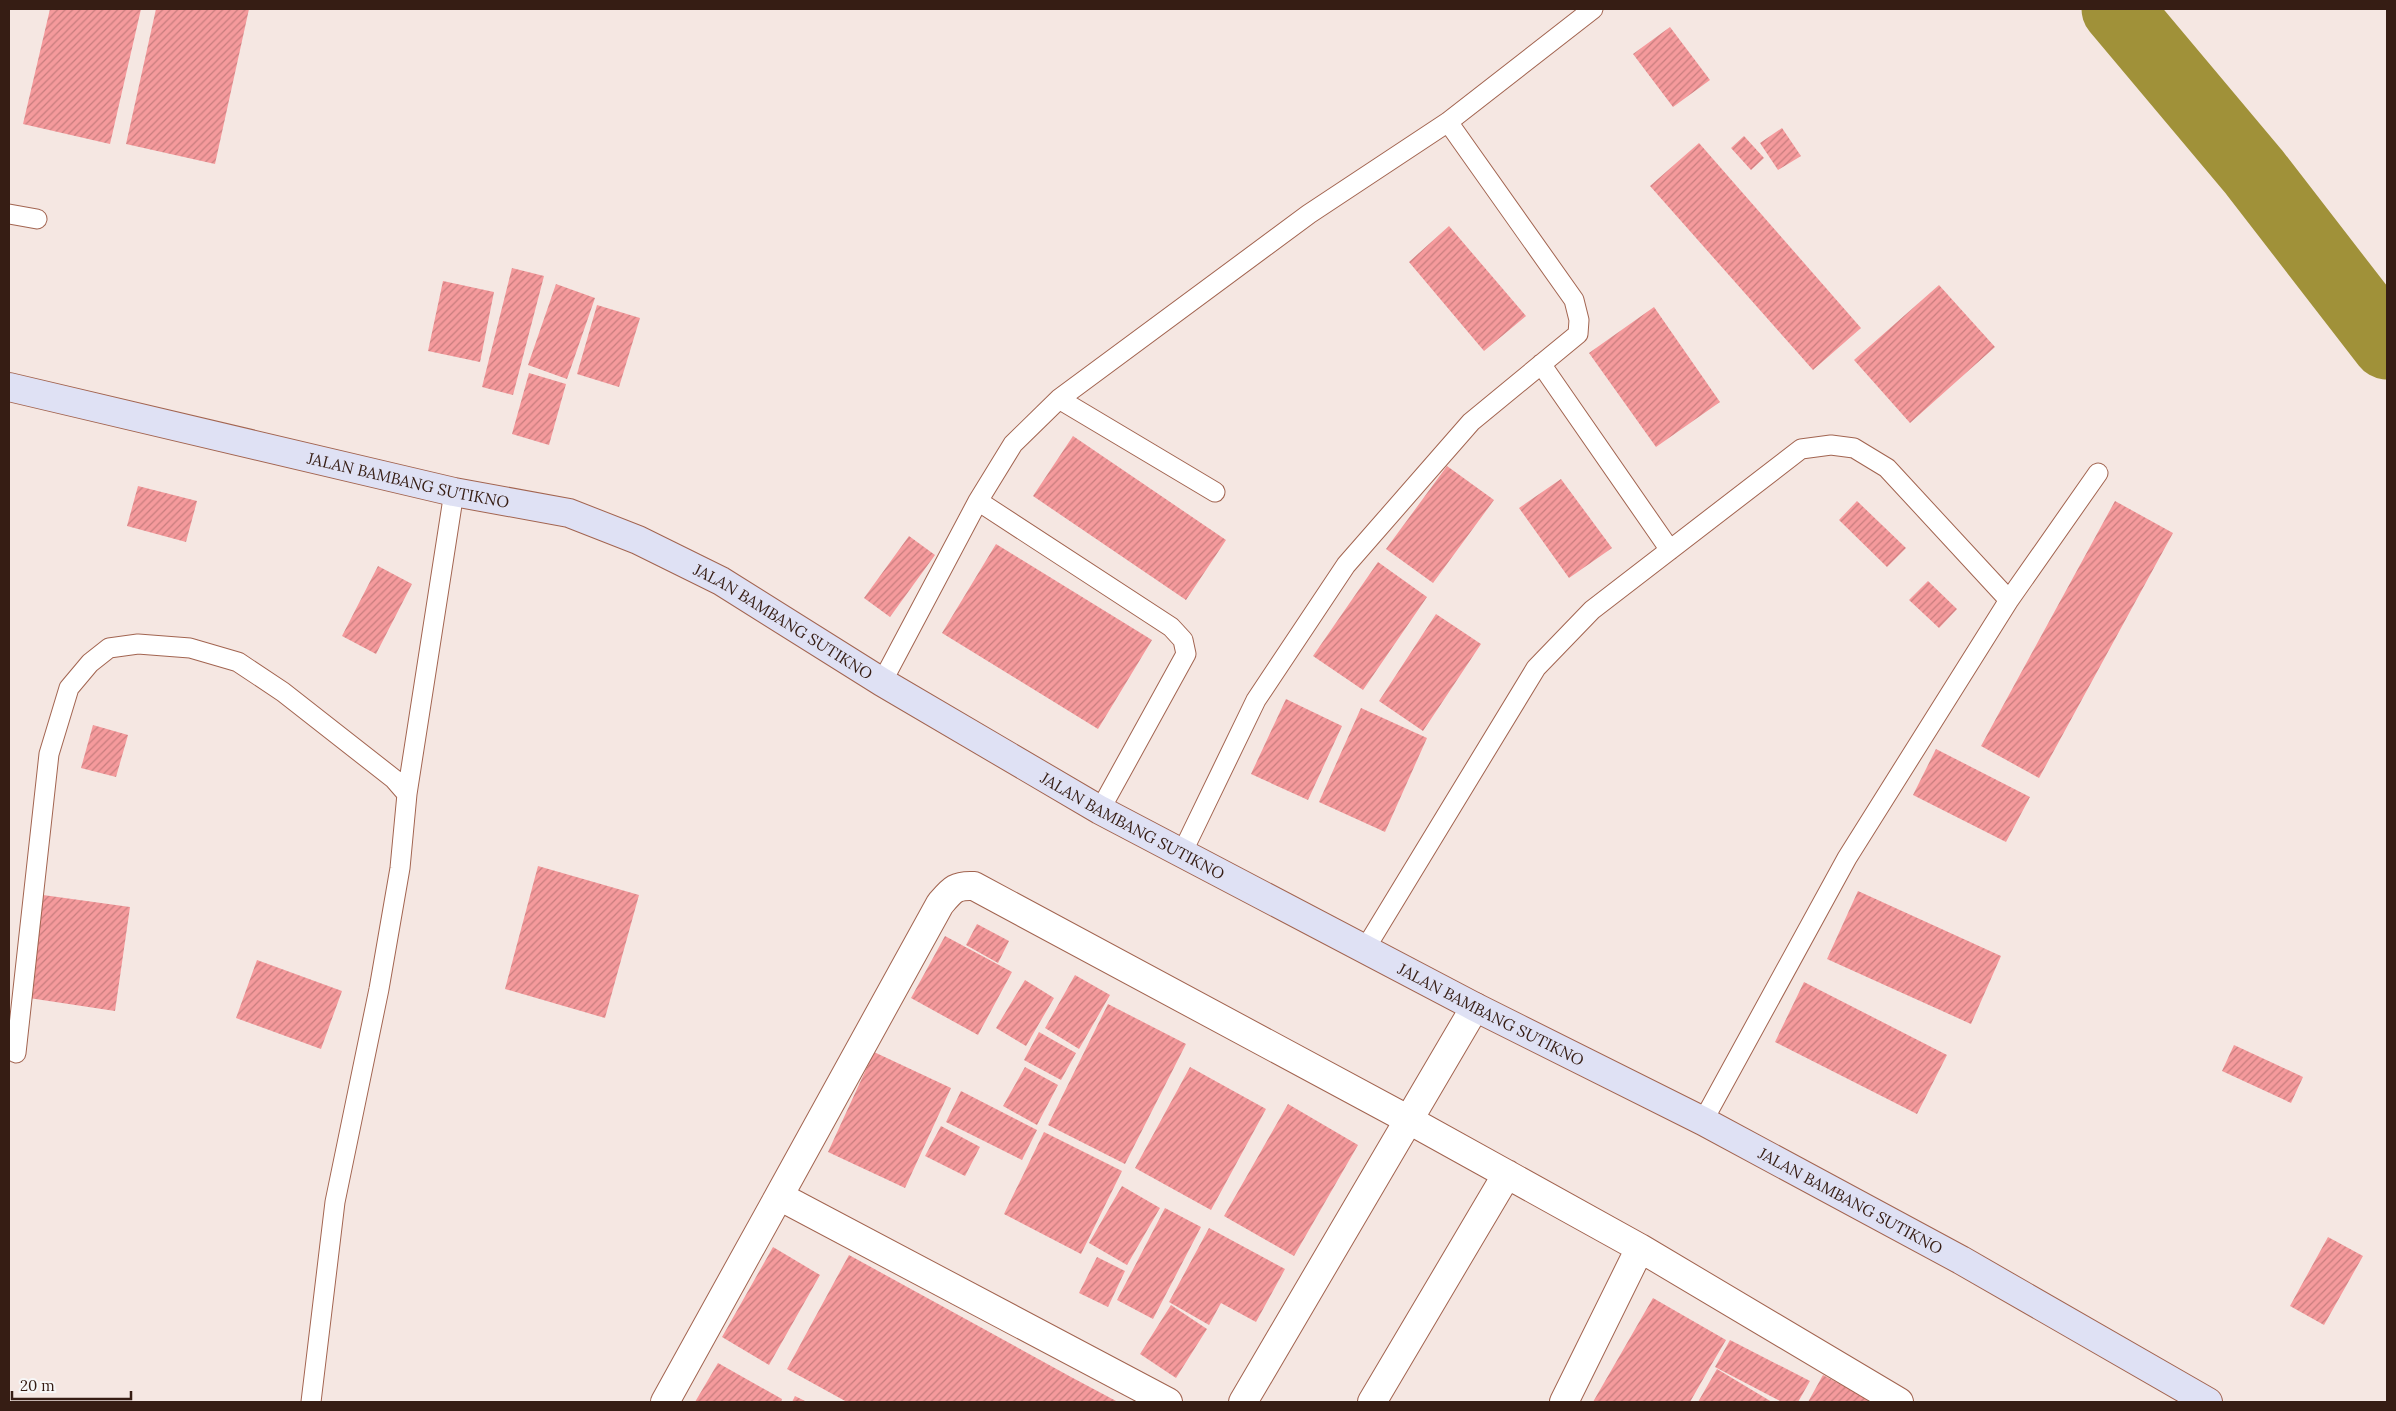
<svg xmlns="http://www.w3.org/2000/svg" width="2396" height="1411" font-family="Lora,serif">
<defs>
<pattern id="building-hatch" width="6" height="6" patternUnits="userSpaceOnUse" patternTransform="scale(1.25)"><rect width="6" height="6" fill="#f59a9c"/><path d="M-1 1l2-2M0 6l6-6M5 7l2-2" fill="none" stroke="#c77d7e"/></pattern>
</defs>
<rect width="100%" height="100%" fill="#f5e7e2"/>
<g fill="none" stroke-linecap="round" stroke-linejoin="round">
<path stroke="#a09139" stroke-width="71" d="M2117 9 2254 172 2387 344"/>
</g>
<path fill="url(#building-hatch)" d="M50 9H141L110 144 23 124Z
M156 9H249L215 164 126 144Z
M1670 27 1710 80 1673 107 1633 54Z
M1782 128 1801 156 1778 170 1760 143Z
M1744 136 1764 158 1751 170 1731 148Z
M1699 143 1861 328 1813 370 1650 186Z
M1449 226 1526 316 1484 351 1409 262Z
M512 268 544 276 513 395 482 387Z
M443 281 494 292 480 362 428 351Z
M556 284 595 298 567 379 528 365Z
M1939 285 1995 347 1910 423 1854 360Z
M597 305 640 318 619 387 577 374Z
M1654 307 1720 402 1656 447 1589 353Z
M529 373 566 384 549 445 512 434Z
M1073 436 1226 540 1186 600 1033 496Z
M1447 466 1494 500 1433 583 1386 549Z
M1561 479 1612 548 1569 578 1519 508Z
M138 486 197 501 186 542 127 526Z
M1857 501 1906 548 1887 567 1839 520Z
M2115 501 2173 533 2039 778 1981 746Z
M909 536 935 555 890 617 864 598Z
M996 544 1152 640 1098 729 942 633Z
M1378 562 1427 597 1363 690 1313 656Z
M378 566 412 584 376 654 342 636Z
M1928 581 1957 609 1939 628 1909 600Z
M1436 614 1481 644 1423 731 1379 701Z
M1286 699 1342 726 1308 800 1251 774Z
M1361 708 1427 738 1385 832 1319 802Z
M93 725 128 735 116 777 81 768Z
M1936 749 2030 797 2006 842 1913 795Z
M538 866 639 895 605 1018 505 989Z
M1858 891 2001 956 1971 1024 1827 959Z
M43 895 130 907 115 1011 29 998Z
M977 924 1009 941 998 963 966 945Z
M945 936 1012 972 978 1035 911 998Z
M257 960 342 991 321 1049 236 1018Z
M1075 975 1110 995 1079 1049 1045 1028Z
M1025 980 1054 998 1026 1046 996 1028Z
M1804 982 1947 1055 1917 1114 1775 1042Z
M1108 1004 1186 1044 1125 1164 1048 1125Z
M1039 1032 1076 1053 1061 1080 1024 1060Z
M2234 1045 2303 1077 2291 1103 2222 1071Z
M874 1052 951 1088 905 1188 828 1152Z
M1025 1067 1058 1085 1037 1125 1003 1106Z
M1190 1067 1266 1109 1211 1210 1135 1168Z
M961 1091 1037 1130 1022 1160 946 1122Z
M1288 1104 1358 1145 1294 1256 1224 1216Z
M941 1126 980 1147 965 1176 925 1156Z
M1044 1132 1122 1171 1081 1254 1004 1214Z
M1122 1186 1160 1208 1127 1265 1089 1243Z
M1165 1208 1201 1227 1153 1319 1117 1300Z
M1209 1228 1285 1269 1256 1322 1221 1303 1209 1325 1169 1302Z
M2328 1237 2363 1256 2324 1325 2290 1306Z
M773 1247 820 1275 769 1365 722 1337Z
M849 1255 1071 1377 1118 1402H847L787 1369Z
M1097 1257 1125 1271 1108 1307 1079 1293Z
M1653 1298 1726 1340 1710 1367 1690 1402H1593Z
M1171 1305 1207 1329 1176 1378 1140 1354Z
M1730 1340 1810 1381 1798 1402H1782L1715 1367Z
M718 1363 782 1399 781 1402H695Z
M1717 1369 1772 1402H1698Z
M1823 1375 1868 1399 1866 1402H1808Z
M795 1396 807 1402H792Z"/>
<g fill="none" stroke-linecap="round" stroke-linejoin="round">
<g stroke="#a26450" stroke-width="21">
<path id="lane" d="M9 214 37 219
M1541 364 1670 550
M1059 399 1215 492
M978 501 1171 627 1183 640 1186 654 1100 810
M882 682 978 501 1013 444 1059 399 1309 214 1448 122 1593 9
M1182 853 1256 700 1346 565 1471 422 1578 334 1579 320 1574 300 1448 122
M1365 949 1536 668 1592 610 1801 449 1831 445 1854 448 1887 468 2009 600
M16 1053 49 754 69 688 90 663 109 648 138 644 190 648 238 662 283 692 394 779 407 794
M1703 1121 1847 858 2009 600 2098 473
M311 1402 335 1202 379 989 400 868 407 794 454 492"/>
</g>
<g stroke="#a26450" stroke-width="30">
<path id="street" d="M665 1402 779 1196
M1168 1402 779 1196 940 904C952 890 955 885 974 886L1409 1120 1640 1248 1899 1402
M1243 1402 1475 1007
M1372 1402 1507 1174
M1564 1402 1640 1248"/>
</g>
<g stroke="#a26450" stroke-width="30">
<g id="secondary">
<path id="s1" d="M9 387 454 492 569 513 638 540 721 581 882 682 1100 810 1475 1007 1703 1121 1961 1260 2208 1402"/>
</g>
</g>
<use href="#lane" stroke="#fff" stroke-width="19"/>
<use href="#street" stroke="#fff" stroke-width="28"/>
<use href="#secondary" stroke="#dfe1f4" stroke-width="28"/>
</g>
<g text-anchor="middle" stroke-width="4" stroke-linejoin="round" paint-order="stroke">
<g font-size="16" fill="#361d14" stroke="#f7f7f7">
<text dy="6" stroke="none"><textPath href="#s1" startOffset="410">JALAN BAMBANG SUTIKNO</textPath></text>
<text dy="6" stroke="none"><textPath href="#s1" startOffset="815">JALAN BAMBANG SUTIKNO</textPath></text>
<text dy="6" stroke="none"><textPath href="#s1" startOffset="1220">JALAN BAMBANG SUTIKNO</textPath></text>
<text dy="6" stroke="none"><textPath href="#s1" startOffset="1625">JALAN BAMBANG SUTIKNO</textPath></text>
<text dy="6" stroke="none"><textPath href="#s1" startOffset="2030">JALAN BAMBANG SUTIKNO</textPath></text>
</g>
</g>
<rect width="2396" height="1411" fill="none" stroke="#361d14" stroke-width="20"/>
<path d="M12 1391v8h119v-8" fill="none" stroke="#361d14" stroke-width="2.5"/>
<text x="20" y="1391" font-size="15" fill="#361d14" stroke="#f7f7f7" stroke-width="4" paint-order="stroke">20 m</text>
</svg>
